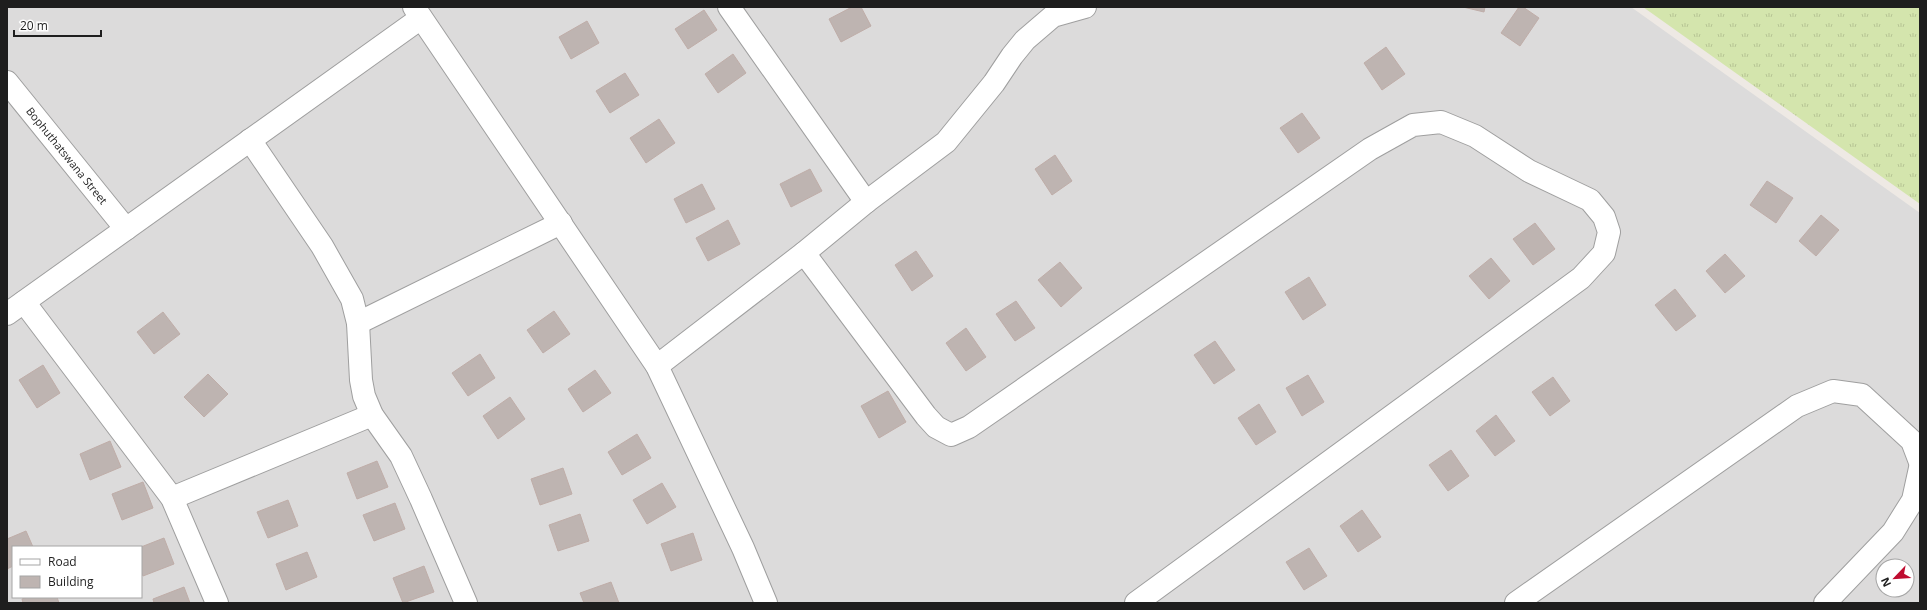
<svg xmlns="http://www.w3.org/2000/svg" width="1927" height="610" font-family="'Open Sans',sans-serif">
<defs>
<pattern id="grass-tufts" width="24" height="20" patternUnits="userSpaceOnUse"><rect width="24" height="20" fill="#d4e5ad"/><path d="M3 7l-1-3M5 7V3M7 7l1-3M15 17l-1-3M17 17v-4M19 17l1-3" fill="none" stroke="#b6c494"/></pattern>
</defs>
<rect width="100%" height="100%" fill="#eee9e4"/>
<path fill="#dcdbdb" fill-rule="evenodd" d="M7 7H1631L1920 213V603H7ZM13 547H141V597H13ZM1883 566H1907V590H1883Z"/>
<path fill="url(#grass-tufts)" d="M1643 7H1920V204Z"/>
<path fill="#beb4b1" stroke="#bfada8" d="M852 7H861L871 26 841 42 829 19Z
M1463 7H1485L1484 12Z
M1519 7H1523L1539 18 1520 46 1501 33Z
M704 10 717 30 688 49 675 29Z
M587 21 599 43 571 59 559 37Z
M1386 47 1405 74 1382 90 1364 63Z
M733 54 746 73 718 93 705 74Z
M625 73 639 95 610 113 596 91Z
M1302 113 1320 138 1298 153 1280 128Z
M659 119 675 143 646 163 630 138Z
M1055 155 1072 181 1052 195 1035 169Z
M810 169 822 191 791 207 780 184Z
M1767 181 1793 198 1776 223 1750 205Z
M702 184 715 209 686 223 674 199Z
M1821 215 1839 230 1816 256 1799 241Z
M728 220 740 244 708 261 696 238Z
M1535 223 1555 249 1533 265 1513 239Z
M916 251 933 276 912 291 895 265Z
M1725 254 1745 276 1725 293 1706 271Z
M1491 258 1510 281 1489 299 1469 276Z
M1060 262 1082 288 1061 307 1038 280Z
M1309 277 1326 305 1303 320 1285 292Z
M1675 289 1696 316 1676 331 1655 305Z
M1016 301 1035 328 1015 341 996 314Z
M554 311 570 334 543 353 527 330Z
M163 312 180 334 154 354 137 332Z
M966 328 986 357 966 371 946 343Z
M1215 341 1235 370 1214 384 1194 355Z
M480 354 495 378 468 396 452 373Z
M43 365 60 393 37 408 19 380Z
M595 370 611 393 583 412 568 389Z
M208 374 228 394 204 417 184 397Z
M1308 375 1324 402 1302 416 1286 388Z
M1553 377 1570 401 1550 416 1532 392Z
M888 391 906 422 879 438 861 406Z
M510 397 525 419 498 439 483 416Z
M1259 404 1276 432 1256 445 1238 418Z
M1496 415 1515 441 1495 456 1476 431Z
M637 434 651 458 622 475 608 452Z
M110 441 121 467 90 480 80 454Z
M1451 450 1469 476 1448 491 1429 465Z
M377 461 388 487 357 499 347 473Z
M563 468 572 494 540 505 531 479Z
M143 482 153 508 122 520 112 494Z
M662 483 676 507 647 524 633 500Z
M288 500 298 526 268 538 257 512Z
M395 503 405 529 374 541 363 515Z
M1362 510 1381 537 1358 552 1340 526Z
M580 514 589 541 558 551 549 525Z
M26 531 33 547H13V566L7 569V539Z
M693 533 702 560 671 571 661 544Z
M164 538 174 564 143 576 141 571V547Z
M1309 548 1327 576 1304 590 1286 562Z
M307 552 317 577 286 590 276 564Z
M424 566 434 592 403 603 393 578Z
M611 582 619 603H584L580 593Z
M184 587 190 603H154L153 599Z
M28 597H57L59 603H23L22 599Z"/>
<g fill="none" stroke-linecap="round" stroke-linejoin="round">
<g stroke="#9f9f9f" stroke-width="24">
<g id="minor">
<path d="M414 7 657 366 743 548 766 603"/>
<path d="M729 7 866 202"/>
<path id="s1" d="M7 82 126 229"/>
<path d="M250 140 322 246 352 299 358 323 361 380 364 396 372 415 401 456 421 499 466 603"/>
<path d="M804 253 926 416 936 427 951 435 969 427 1370 149 1413 125 1441 122 1475 136 1529 171 1590 200 1604 217 1609 232 1604 253 1581 278 1136 603"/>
<path d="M24 302 172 498 217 603"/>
<path d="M7 314 421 18"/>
<path d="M358 323 561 223"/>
<path d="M657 366 804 253 866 202 946 142 994 83 1012 56 1025 40 1053 16 1085 7"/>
<path d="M172 498 372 415"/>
<path d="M1516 603 1797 406 1833 391 1862 395 1912 441 1920 462"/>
<path d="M1825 603 1893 532 1913 500 1920 468"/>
</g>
</g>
<use href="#minor" stroke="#fff" stroke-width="22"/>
</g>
<g text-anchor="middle" stroke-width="3.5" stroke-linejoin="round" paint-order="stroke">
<g font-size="11" fill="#1e1e1e" stroke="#fff">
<text dy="4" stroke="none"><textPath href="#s1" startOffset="95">Bophuthatswana Street</textPath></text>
</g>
</g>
<rect width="1927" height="610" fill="none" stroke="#1e1e1e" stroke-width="16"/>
<rect x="12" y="546" width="130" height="52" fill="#ffffff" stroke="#a5a5a5"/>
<rect x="20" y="559" width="20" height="6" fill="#ffffff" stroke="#a5a5a5"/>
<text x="48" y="566" font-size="12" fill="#1e1e1e">Road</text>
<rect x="20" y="576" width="20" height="12" fill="#beb4b1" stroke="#a5a5a5"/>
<text x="48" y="586" font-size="12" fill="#1e1e1e">Building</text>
<g transform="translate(1895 578) rotate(245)"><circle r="19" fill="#ffffff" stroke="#a5a5a5"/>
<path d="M0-3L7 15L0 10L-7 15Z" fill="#bf0c30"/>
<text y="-6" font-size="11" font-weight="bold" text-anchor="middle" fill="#1e1e1e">N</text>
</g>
<path d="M14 30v6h87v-6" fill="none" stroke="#1e1e1e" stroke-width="2"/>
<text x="20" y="30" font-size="12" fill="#1e1e1e" stroke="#ffffff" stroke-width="3" paint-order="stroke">20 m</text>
</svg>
